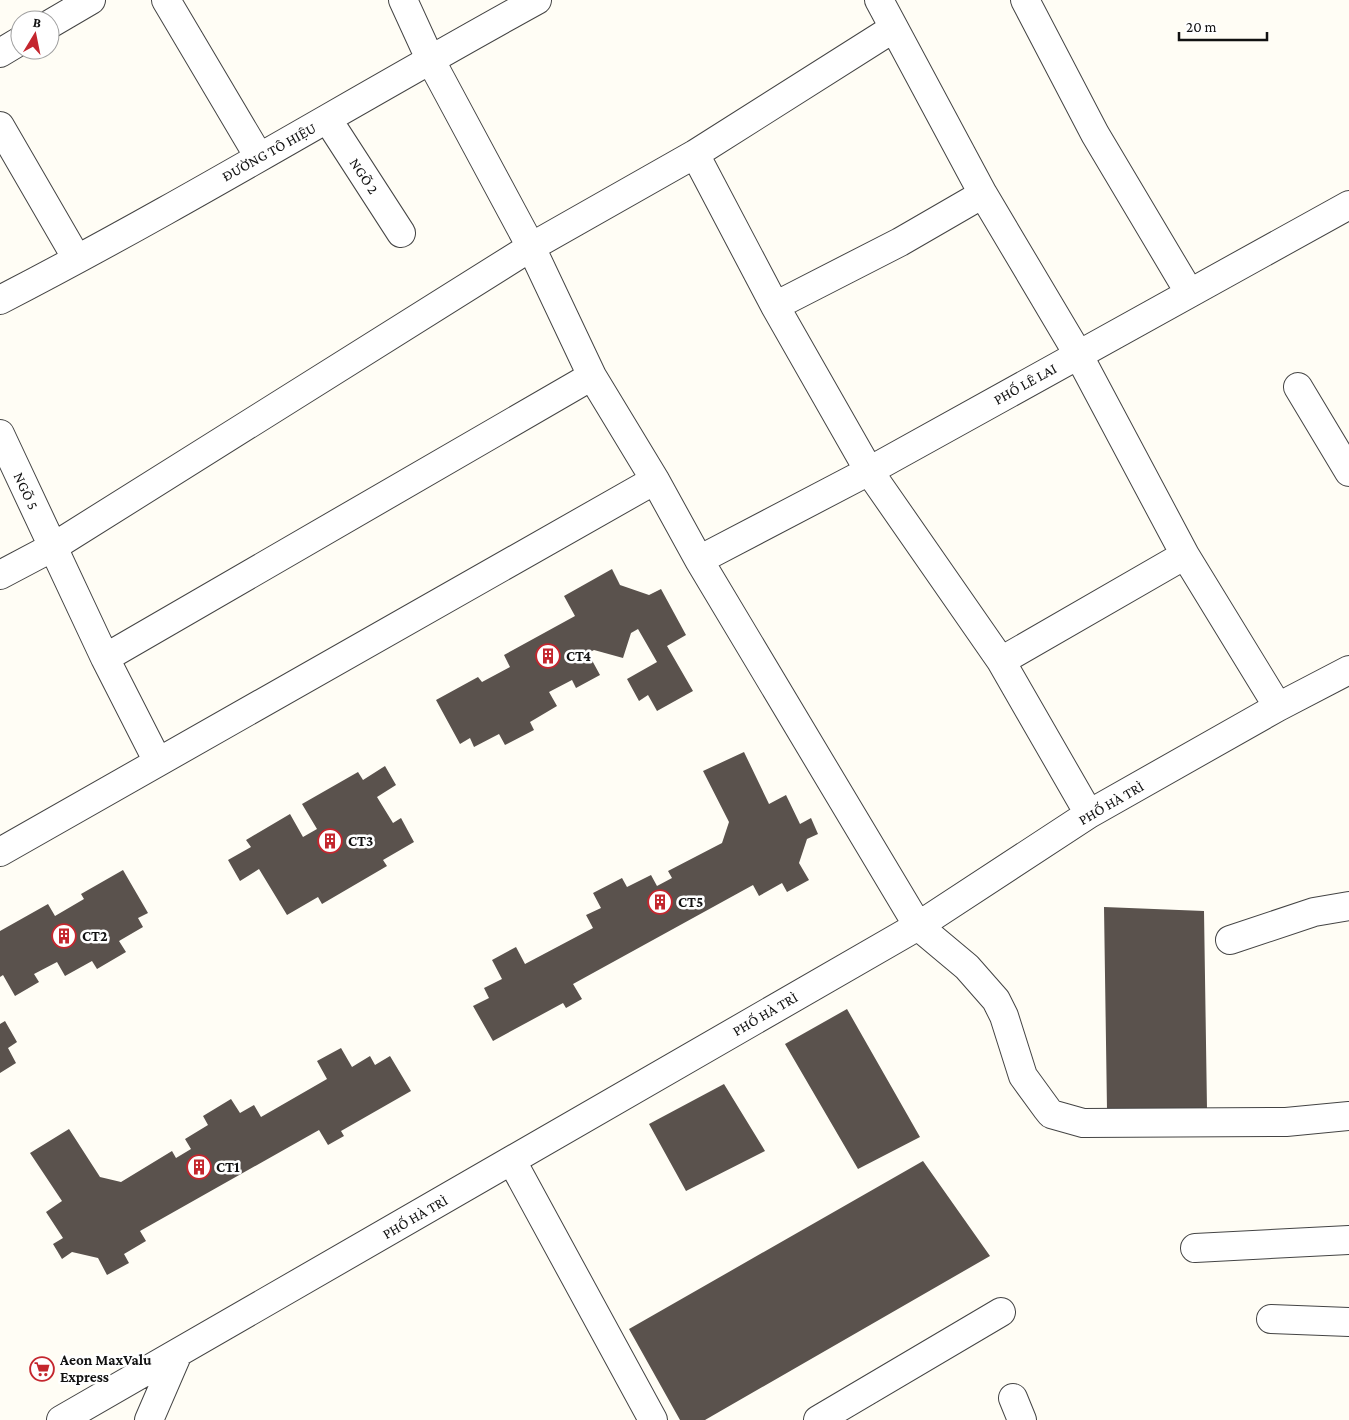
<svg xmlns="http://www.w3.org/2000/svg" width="1349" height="1420" font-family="'Crimson Pro',serif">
<rect width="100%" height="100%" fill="#fffdf5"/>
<path fill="#5a524d" d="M612 569 620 585 649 595 661 589 686 635 667 646 693 691 657 711 648 695 639 701 627 679 657 662 638 629 631 633 623 658 594 650 588 653 600 675 576 688 572 680 549 692 557 706 530 722 534 730 505 745 499 734 474 747 470 738 460 744 436 700 478 677 482 682 510 667 504 655 575 616 564 596Z
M744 752 769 804 786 795 800 824 811 818 818 834 807 839 799 863 809 880 787 892 782 883 759 896 753 885 573 984 582 999 566 1008 563 1003 493 1041 473 1006 489 998 484 988 502 979 492 960 516 947 525 964 593 928 586 915 601 908 593 893 622 878 627 887 651 875 657 886 672 878 668 871 722 843 729 822 703 771Z
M385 766 396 785 377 797 393 823 401 818 414 842 383 860 387 866 322 904 318 897 287 915 259 869 240 881 228 860 251 847 246 840 290 814 303 837 317 829 302 804 358 772 363 780Z
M123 870 148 913 138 918 143 927 119 941 126 952 97 969 92 961 65 976 57 962 34 974 39 982 15 996 3 975 0 977V931L48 904 55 916 84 899 81 894Z
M1104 907 1204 911 1207 1109 1107 1110Z
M847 1009 920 1137 858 1169 785 1044Z
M5 1021 17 1042 8 1048 16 1063 0 1073V1024Z
M341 1048 352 1067 370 1056 375 1065 390 1056 411 1091 341 1131 344 1136 328 1145 319 1130 140 1231 146 1241 124 1254 129 1263 107 1275 98 1258 72 1252 62 1259 53 1244 63 1238 46 1212 62 1201 30 1153 69 1129 100 1177 121 1182 172 1151 176 1158 191 1149 185 1139 208 1125 203 1116 231 1099 240 1113 254 1105 261 1117 327 1079 317 1061Z
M724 1084 765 1151 686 1191 649 1124Z
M923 1161 990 1256 705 1420H680L629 1329Z"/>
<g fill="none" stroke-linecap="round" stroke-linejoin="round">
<g stroke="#444" stroke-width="30">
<path id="minor" d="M166 0 259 157
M403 0 430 59 531 247 592 376 655 480 699 560 918 926 967 967 996 1000 1004 1016 1023 1076 1047 1109 1051 1114 1083 1123 1286 1122 1349 1116
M879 0 983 194 1078 354 1185 555 1278 707
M1025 0 1095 134 1189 292
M50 24 91 0
M0 53 20 41
M328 120 401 233
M0 126 77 259
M695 154 775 306 869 471 1001 661 1089 814
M0 300C182 206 357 99 537 0
M775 306 900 242 983 194
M1298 387 1349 472
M0 434 105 658 158 762
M699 560 869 471 1349 205
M0 575 53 547 531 247 695 154 894 28
M105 658 592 376
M1001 661 1185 555
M0 852 655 480
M1230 940 1314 912 1349 906
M512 1161 653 1420
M1195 1248 1349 1240
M1271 1319 1349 1322
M1013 1398 1022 1420
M61 1420 918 926 1089 814 1278 707 1349 670
M149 1420 178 1353
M818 1420 1001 1312"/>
</g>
<use href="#minor" stroke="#fff" stroke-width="28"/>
</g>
<defs>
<g id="building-ring" transform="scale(1.25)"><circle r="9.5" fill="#fff" stroke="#c4262e" stroke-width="1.5"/><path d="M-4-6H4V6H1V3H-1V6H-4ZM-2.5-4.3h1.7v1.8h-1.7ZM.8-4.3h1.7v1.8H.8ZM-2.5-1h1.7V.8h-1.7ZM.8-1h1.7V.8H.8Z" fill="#c4262e"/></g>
<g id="supermarket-ring" transform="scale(1.25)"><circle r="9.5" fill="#fff" stroke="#c4262e" stroke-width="1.5"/><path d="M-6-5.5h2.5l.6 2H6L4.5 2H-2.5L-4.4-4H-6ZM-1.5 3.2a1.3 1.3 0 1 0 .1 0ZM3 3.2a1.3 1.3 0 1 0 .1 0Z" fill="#c4262e"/></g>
</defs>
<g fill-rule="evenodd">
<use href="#building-ring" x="548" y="656"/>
<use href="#building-ring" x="330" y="841"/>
<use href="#building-ring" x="660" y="902"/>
<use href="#building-ring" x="64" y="936"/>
<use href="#building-ring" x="199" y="1167"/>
<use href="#supermarket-ring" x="42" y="1369"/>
</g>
<g text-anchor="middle" stroke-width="5" stroke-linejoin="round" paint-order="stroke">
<g font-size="15" fill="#111" stroke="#fff">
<text transform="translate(269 152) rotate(-29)" y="5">ĐƯỜNG TÔ HIỆU</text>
<text transform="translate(364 176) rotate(57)" y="5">NGÕ 2</text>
<text transform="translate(1025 384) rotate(-29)" y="5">PHỐ LÊ LAI</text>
<text transform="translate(26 491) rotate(65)" y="5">NGÕ 5</text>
<text transform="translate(1111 803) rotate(-30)" y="5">PHỐ HÀ TRÌ</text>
<text transform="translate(765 1014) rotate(-30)" y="5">PHỐ HÀ TRÌ</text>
<text transform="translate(415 1217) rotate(-30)" y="5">PHỐ HÀ TRÌ</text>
</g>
<g font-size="15" font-weight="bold" fill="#111" stroke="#fff" text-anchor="start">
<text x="566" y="661">CT4</text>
<text x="348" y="846">CT3</text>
<text x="678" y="907">CT5</text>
<text x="82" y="941">CT2</text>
<text x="216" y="1172">CT1</text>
<text x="60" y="1365">Aeon MaxValu<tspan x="60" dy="17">Express</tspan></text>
</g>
</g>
<g transform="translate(35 35) rotate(10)"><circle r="24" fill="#ffffff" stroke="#a0a0a0"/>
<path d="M0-4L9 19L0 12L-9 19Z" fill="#c4262e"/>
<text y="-8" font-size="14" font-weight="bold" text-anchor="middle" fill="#111111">B</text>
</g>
<path d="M1179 32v8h88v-8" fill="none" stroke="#111111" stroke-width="2.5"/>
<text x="1186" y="32" font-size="15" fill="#111111" stroke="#ffffff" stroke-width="4" paint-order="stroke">20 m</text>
</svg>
